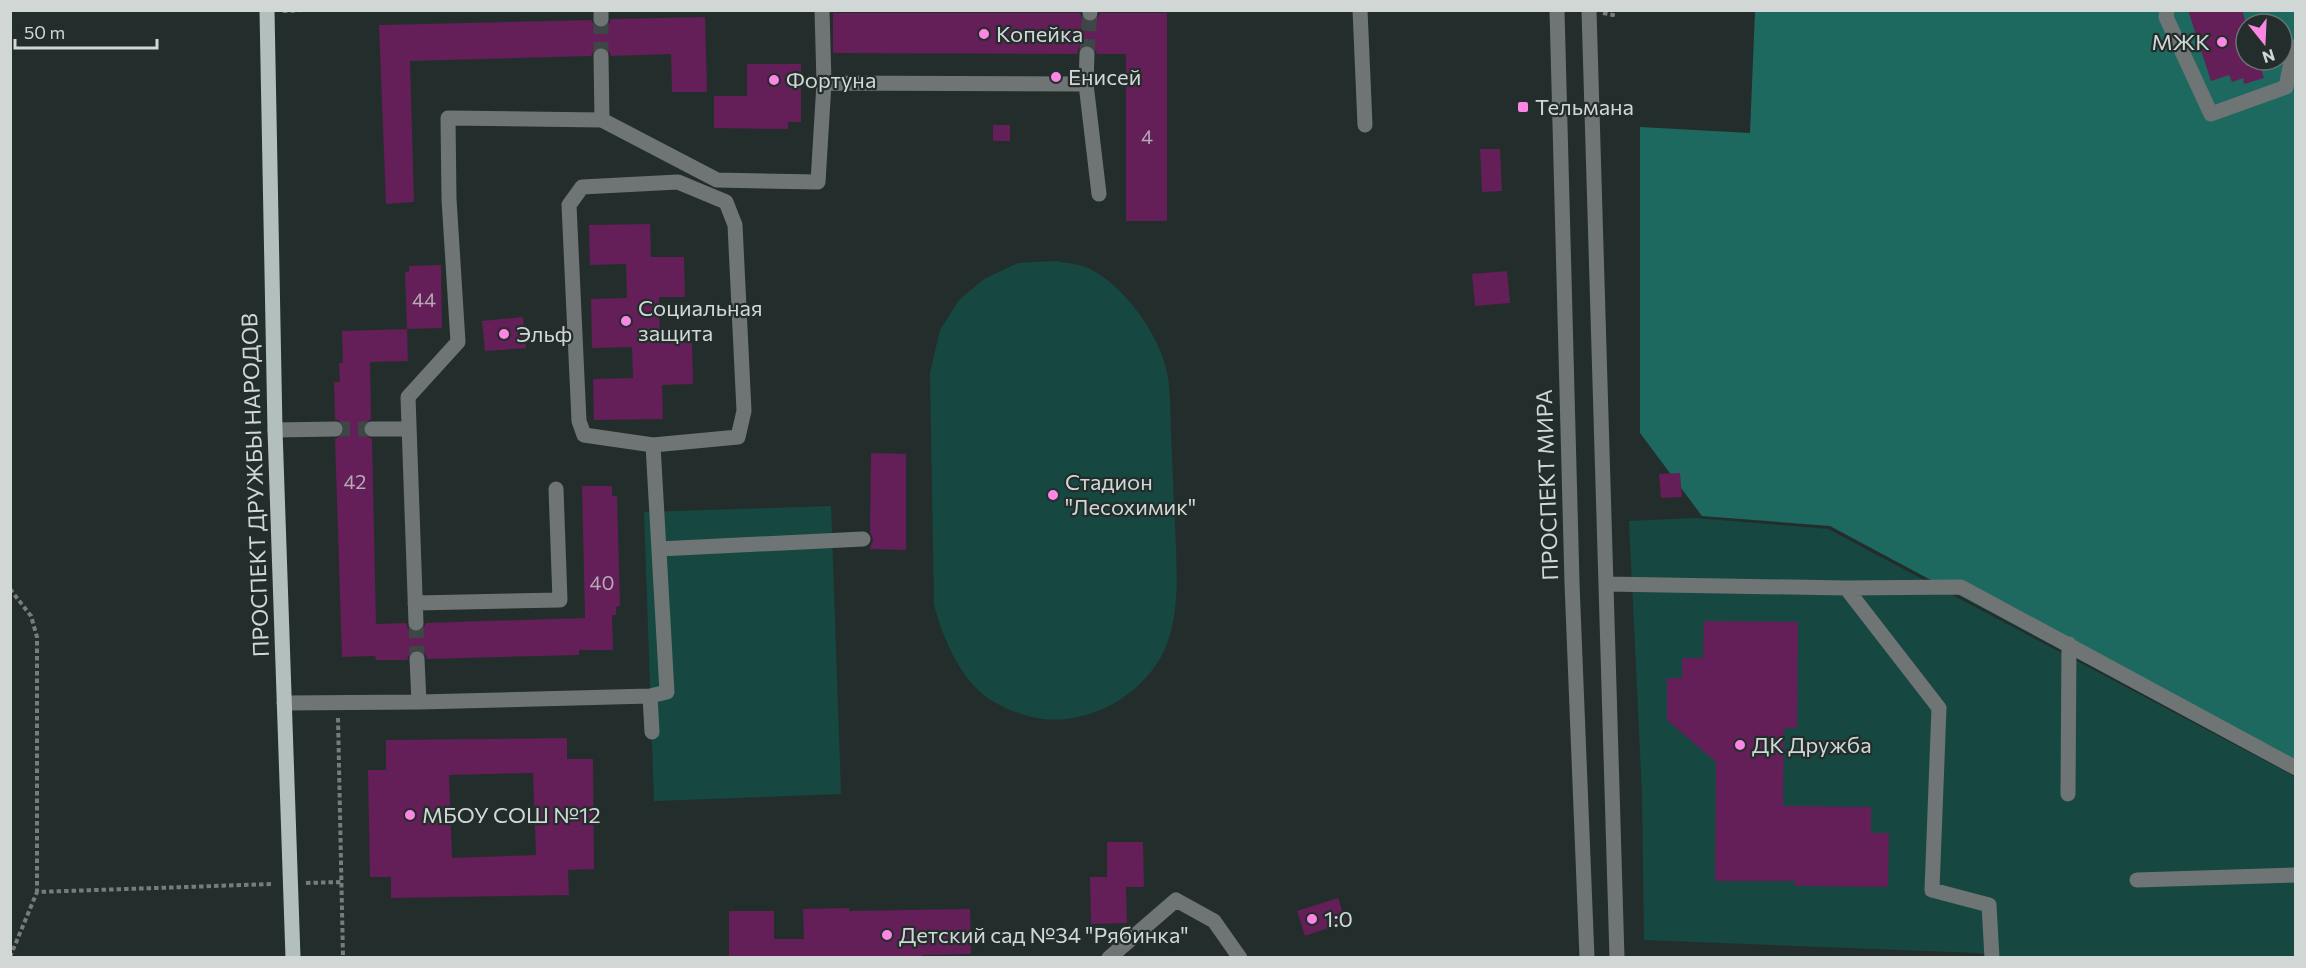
<svg xmlns="http://www.w3.org/2000/svg" width="2306" height="968" font-family="Commissioner,sans-serif">
<rect width="100%" height="100%" fill="#232e2c"/>
<path fill="#164841" d="M1056 261C1066 263 1078 264 1088 268 1123 284 1159 334 1167 372 1169 381 1169 390 1170 399 1171 440 1173 481 1175 522 1176 564 1181 605 1167 644 1151 685 1109 714 1066 719 1043 722 1015 714 996 703 961 684 944 640 934 605L930 373 940 330 959 300 984 279 1018 263Z
M831 506 841 794 654 801 644 512Z
M1695 518 1828 529 2292 775 2296 781 2295 957 2000 958 1979 953 1644 940 1642 793 1629 521Z"/>
<path fill="#1d695f" fill-rule="evenodd" d="M1755 11H2295V775L1830 526 1702 516 1640 433V127L1750 133ZM2246 24H2282V60H2246Z"/>
<path fill="#641e58" fill-rule="evenodd" d="M2188 10H2242L2246 24V60H2258L2264 78 2244 84 2243 78 2232 82 2229 75 2211 81Z
M833 13H1080L1082 18 1089 23 1095 21 1100 13H1167V221H1126V54H1097L1093 46 1087 44 1079 48 1077 54 833 53Z
M705 17 707 92H672L671 54 611 56 609 51 601 46 596 48 591 56 410 61 414 202 386 204 379 25 591 20 596 27 602 29 609 24 611 19Z
M747 64H801V122H788V129L714 128V96H747Z
M993 125H1010V141H993Z
M1480 149H1500L1502 191 1482 192Z
M650 224 651 257H684L685 297H659L660 343H692L693 384 662 385 663 419 594 420 593 379 633 378 632 347 592 348 591 299 627 298 626 264 590 265 589 225Z
M441 265 442 328 407 329 405 272H409V266Z
M1507 271 1510 303 1475 306 1472 274Z
M523 317 526 348 485 351 482 321Z
M407 329 408 361 370 362 371 419 364 424 362 428 364 434 372 439 376 624 406 623 408 629 416 633 422 631 426 623 585 618 582 486H612V496H617L620 606 616 607V615H612L613 650H579V655L427 659 425 653 417 649 411 651 407 660H376L375 656 342 657 335 439 343 434 345 428 340 421 335 419 334 382H340L339 363H343L342 331Z
M871 453 906 454V550L870 549 873 539 870 532Z
M1680 473 1682 497 1661 498 1659 474Z
M1704 621 1798 622 1797 728H1784L1783 806 1871 807V833H1889L1888 887 1795 886V881H1715L1716 762 1667 720V678H1682V658H1703Z
M567 738V759H593L594 869 568 870 569 895 391 898V877H370L368 770H386V740ZM533 773 536 855 452 858 449 775Z
M1107 842H1143L1144 887H1126L1127 923 1091 924 1090 877H1107Z
M1338 898 1346 922 1305 936 1297 911Z
M849 908V911L970 909 971 954 922 955 923 957H729V911H774V939H804L803 909Z"/>
<g fill="none" stroke-linecap="round" stroke-linejoin="round">
<path stroke="#3d4745" stroke-width="15" stroke-dasharray="15 8" stroke-linecap="butt" d="M601 19V56
M1087 54 1090 13
M335 429H372
M416 623 417 659"/>
<path stroke="#747d7b" stroke-width="4" stroke-dasharray="4.5 3" stroke-linecap="butt" d="M283 11 304 10
M1603 13 1613 15V10
M10 589 31 616 37 637V892
M338 718 343 958
M306 883 341 882
M10 957 37 892 274 884"/>
<path stroke="#6f7574" stroke-width="15" d="M601 10V19
M822 10 824 83
M1360 10 1365 125
M1557 10 1572 583 1587 958
M1589 10 1617 958
M2167 10 2166 17 2211 114 2286 87 2294 47
M1090 13V10
M1086 84 1099 194
M602 120 717 180 818 182 824 83 1086 84 1087 54
M678 182 726 202 735 225 744 411 738 437 653 445 584 435 579 421 569 205 582 187Z
M372 429H409
M275 430 335 429
M659 549 863 539
M1606 584 1846 588 1939 708 1932 890 1989 905 1992 958
M1846 588 1961 587 2296 768
M415 603 560 600 556 489
M416 623 408 397 458 342 449 199 448 118 602 120 601 56
M650 696 652 732
M419 702 650 696 667 692 653 445
M284 703 419 702 417 659
M2068 794 2069 644
M2137 880 2296 875
M1109 958 1176 900 1214 921 1240 958"/>
<path stroke="#b3bfbd" stroke-width="15" d="M267 10 275 430 293 958"/>
</g>
<g fill="#fc86e3" stroke="#232e2c" stroke-width="2">
<circle cx="984" cy="34" r="6"/>
<circle cx="2222" cy="42" r="6"/>
<circle cx="1056" cy="77" r="6"/>
<circle cx="774" cy="80" r="6"/>
<rect x="1517" y="101" width="12" height="12" rx="3"/>
<circle cx="626" cy="321" r="6"/>
<circle cx="504" cy="334" r="6"/>
<circle cx="1053" cy="495" r="6"/>
<circle cx="1740" cy="745" r="6"/>
<circle cx="410" cy="815" r="6"/>
<circle cx="1312" cy="919" r="6"/>
<circle cx="887" cy="935" r="6"/>
</g>
<g text-anchor="middle" stroke-width="4.5" stroke-linejoin="round" paint-order="stroke">
<g font-size="20" fill="#b5a9b6">
<text x="1147" y="144">4</text>
<text x="424" y="307">44</text>
<text x="355" y="489">42</text>
<text x="602" y="590">40</text>
</g>
<g font-size="22" fill="#d0d7d5" stroke="#232e2c" text-anchor="start">
<text x="996" y="42">Копейка</text>
<text x="2210" y="50" text-anchor="end">МЖК</text>
<text x="1068" y="85">Енисей</text>
<text x="786" y="88">Фортуна</text>
<text x="1535" y="115">Тельмана</text>
<text x="638" y="316">Социальная<tspan x="638" dy="25">защита</tspan></text>
<text x="516" y="342">Эльф</text>
<text x="1065" y="490">Стадион<tspan x="1065" dy="25">"Лесохимик"</tspan></text>
<text x="1752" y="753">ДК Дружба</text>
<text x="422" y="823">МБОУ СОШ №12</text>
<text x="1324" y="927">1:0</text>
<text x="899" y="943">Детский сад №34 "Рябинка"</text>
</g>
<g font-size="22" fill="#d0d7d5" stroke="#232e2c">
<text transform="translate(255 485) rotate(-92)" y="8">ПРОСПЕКТ ДРУЖБЫ НАРОДОВ</text>
<text transform="translate(1547 485) rotate(-92)" y="8">ПРОСПЕКТ МИРА</text>
</g>
</g>
<rect width="2306" height="968" fill="none" stroke="#d0d7d5" stroke-width="24"/>
<g transform="translate(2264 42) rotate(162)"><circle r="28" fill="#232e2c" stroke="#687270" stroke-width="1.5"/>
<path d="M0-4.5L10 22L0 15L-10 22Z" fill="#fc86e3"/>
<text y="-9" font-size="16" font-weight="bold" text-anchor="middle" fill="#d0d7d5">N</text>
</g>
<path d="M15 39v9h142v-9" fill="none" stroke="#d0d7d5" stroke-width="3"/>
<text x="24" y="39" font-size="18" fill="#d0d7d5" stroke="#232e2c" stroke-width="4.5" paint-order="stroke">50 m</text>
</svg>
